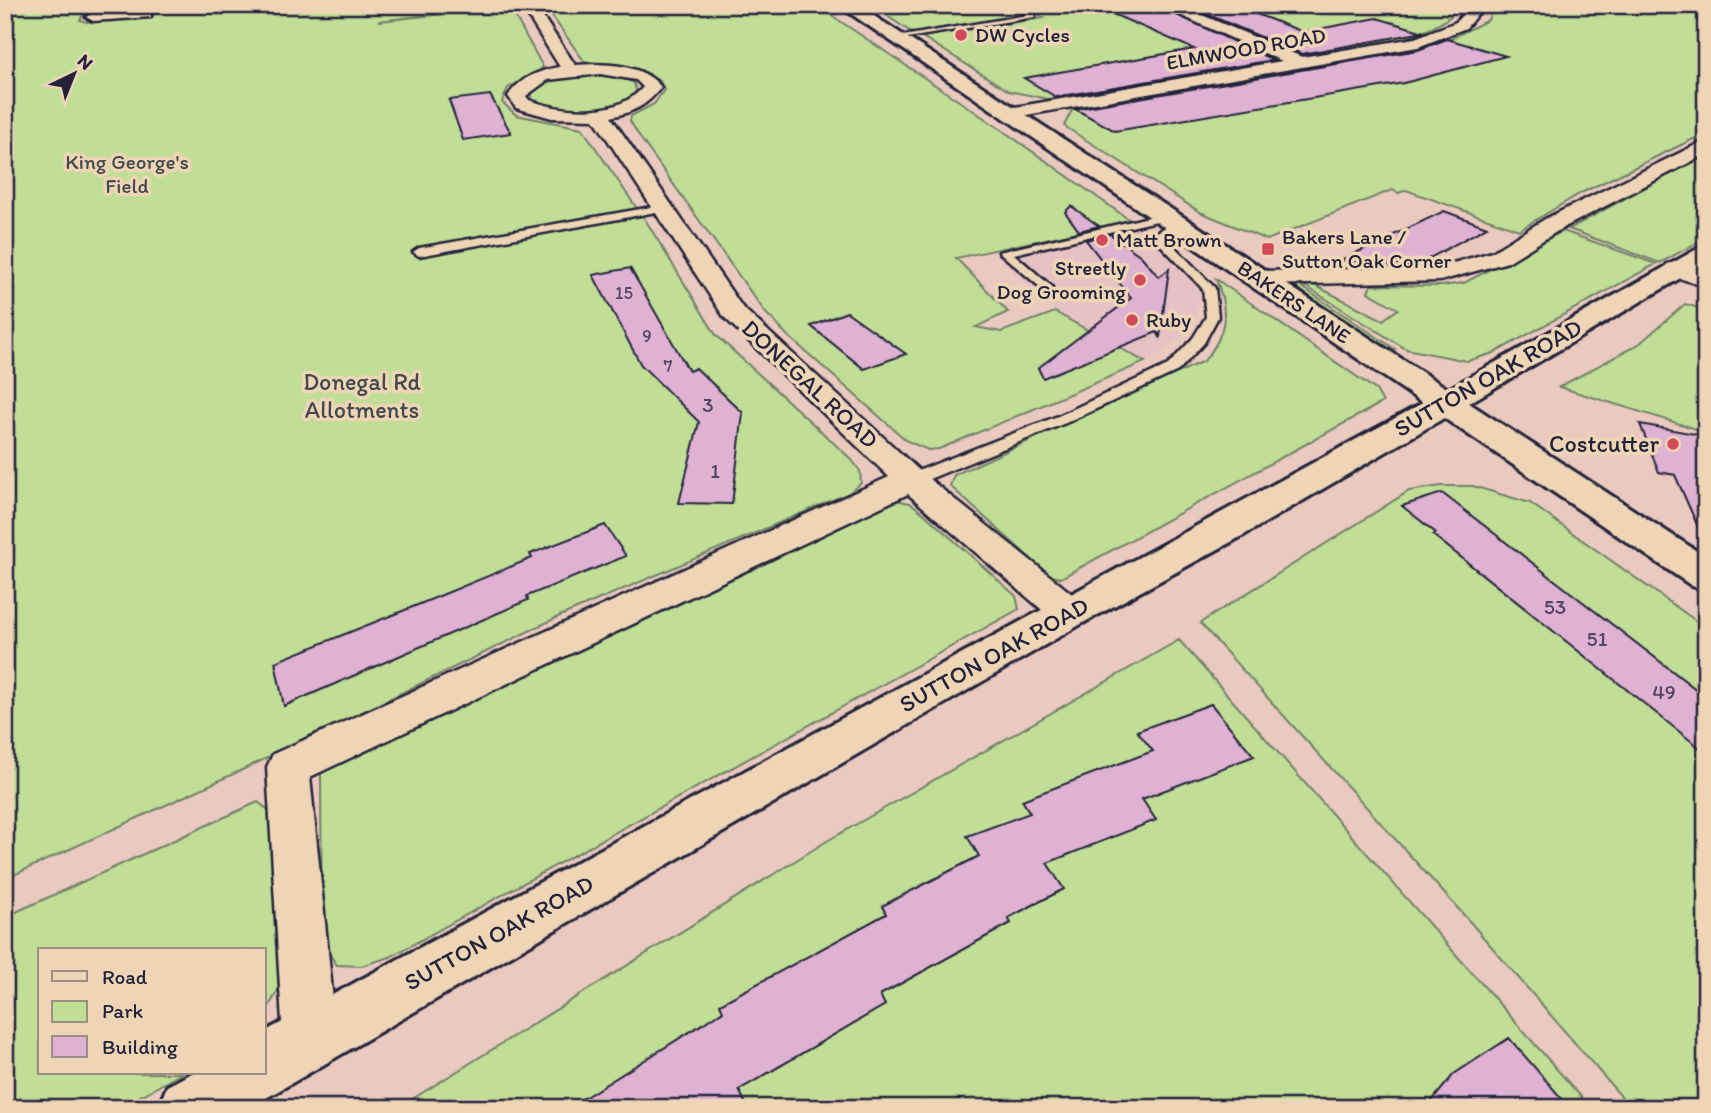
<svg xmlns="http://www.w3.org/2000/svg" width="1711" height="1113" font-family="Itim,sans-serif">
<rect width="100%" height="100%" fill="#eacabf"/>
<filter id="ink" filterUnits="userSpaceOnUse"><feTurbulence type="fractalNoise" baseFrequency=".0143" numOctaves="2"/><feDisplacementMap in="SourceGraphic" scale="14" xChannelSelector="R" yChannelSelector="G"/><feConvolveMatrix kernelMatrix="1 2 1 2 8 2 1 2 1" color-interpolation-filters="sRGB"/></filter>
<g filter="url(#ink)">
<path fill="#e7c2c5" d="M1131 221 1160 243 1190 277 1201 296 1194 318 1178 340 1145 362 1055 312 991 250Z"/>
<path fill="#c0de96" stroke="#718068" stroke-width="2" d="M5 5H103L100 12 83 15 80 20 86 22 155 14V8L142 5H510L379 21 510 7 543 67 537 73 508 88 502 102 516 115 582 128 638 210 435 253 643 216 716 335 851 459 860 471 861 483 849 493 560 616 242 770 5 879Z
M544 5H816L1002 130 1131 221 956 258 1008 312 976 327 1001 332 1055 312 1145 362 939 449 928 450 907 441 787 335 765 312 641 139 630 121 631 116 654 104 664 90 660 81 638 71 584 61Z
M871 5H1010L1025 15 1020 19 914 34Z
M1023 5H1150L1263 53 1254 63 1048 99 1009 91 921 36 1044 18Z
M1177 5H1459C1442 41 1330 57 1293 52 1264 47 1207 17 1177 5Z
M1494 5H1706V133L1581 193 1519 230 1406 190 1399 193 1392 190 1267 240 1200 212 1064 126 1072 110 1408 52 1450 39 1488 20Z
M597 75 617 76 634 83 636 91C619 120 561 110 534 105L531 92C550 77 574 76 597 75Z
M1706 154V238L1660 263 1569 229Z
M1563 231 1656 264 1494 353 1467 361 1406 349 1302 284 1316 286 1383 320 1398 309 1368 292 1371 285 1441 286 1464 283Z
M1216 279 1376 390 1383 402 1061 578 1050 576 950 486 954 475 1204 361C1227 335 1229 311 1216 279Z
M1299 285 1395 349 1387 351 1299 294 1296 289Z
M1685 304 1706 310V432L1559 387 1639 344Z
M1441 486H1473L1530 503 1706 628V1108H1631L1471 923 1200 623 1409 491Z
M895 500 910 503 921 511 1016 596 1019 609 390 957 361 966 337 965 322 943 321 774 325 761Z
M1179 640 1591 1108H398L827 841Z
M258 802 280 819 284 980 264 1015V950H40V1073H182L119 1108H5V917Z"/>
<path fill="#dfb1d3" stroke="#22223b" stroke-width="2" d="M1092 5H1156L1273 60 1056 97 1024 78 1194 49Z
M1185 5H1233L1303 32 1377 18 1424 32 1302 54Z
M1447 39 1506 56 1404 83 1115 131 1075 109 1418 50Z
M490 95 511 133 463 140 449 100Z
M1071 206 1099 226 1079 231 1065 212Z
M1444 211 1487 227 1417 265 1339 261Z
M1110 234 1141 256 1159 277 1169 269 1160 337 1157 332 1043 378 1038 368 1131 298 1086 240Z
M630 268 689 371 696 368 743 413 732 504 679 503 699 422 641 365 593 275Z
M847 312 906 354 864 369 811 326Z
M1640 424 1706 436V545L1675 475 1659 472Z
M1442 493 1706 697V753L1433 535 1436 533 1402 506Z
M605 525 626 556 527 596 528 600 284 706 275 662 415 606 532 558 530 554Z
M1211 704 1254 756 1142 799 1156 820 1047 863 1064 889 1008 918 1011 923 880 995 885 1005 739 1090 748 1108H568L723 1011 720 1004 886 914 882 906 979 856 967 836 1030 813 1022 800 1153 751 1137 731Z
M1509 1038 1570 1108H1426L1454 1074Z"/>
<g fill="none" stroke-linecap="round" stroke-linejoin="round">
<g stroke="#22223b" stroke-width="5">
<path id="lane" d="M1015 5 1032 8 1035 17 895 40 891 38 1027 15 1026 11Z
M663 205 667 206V210L419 256 413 252 419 248Z
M1166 213 1170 214V218L1014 254 1052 287V293L1048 294 999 252Z
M1174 223 1184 225 1164 236 1215 288 1218 317 1204 343 1178 371 1068 422 917 484H905L903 480 905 476 1058 416 1168 365 1193 338 1206 317 1203 289 1151 235Z"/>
</g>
<g stroke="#22223b" stroke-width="5">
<path id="street" d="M521 5H535L575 65C604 63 642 63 661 87 647 106 633 112 611 117L742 307 922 473 1082 602 1088 612 1082 622 1069 626 1056 622 908 494 310 777 337 1039 329 1058 310 1066 291 1058 283 1039 267 767 273 754 889 477 724 317 594 119 552 118 516 108 508 96C521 77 538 71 560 67ZM600 74 636 80 643 87C618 118 562 112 529 100L526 96 548 80Z
M1158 5H1178L1302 57 1415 38 1456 22 1471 5H1485L1466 28 1418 47 1009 118 1003 117 1000 113 1003 109 1009 108 1282 61Z
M146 10 151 11V17L93 21 86 17 93 13Z
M1706 140V154L1561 229 1508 262 1440 281 1257 285 1248 283 1245 278 1248 273 1257 271 1439 267 1492 252 1545 219Z
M1676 262 1706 272V287L1667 274 1664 269 1667 264Z"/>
</g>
<g stroke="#22223b" stroke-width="6">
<path id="secondary" d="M838 5H857L1448 389 1706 244V263L1469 403 1706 557V590L1692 586 1444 418 1244 535 1083 623 249 1108H158L167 1086 192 1073H264V1032L1423 403Z"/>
</g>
<use href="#lane" fill="#eed5b6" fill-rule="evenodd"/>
<use href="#street" fill="#eed5b6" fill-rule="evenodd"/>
<use href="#secondary" fill="#eed5b6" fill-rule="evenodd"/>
</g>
</g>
<g fill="#d1495b" stroke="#eed5b6" stroke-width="2.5">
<circle cx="961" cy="35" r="7"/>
<circle cx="1102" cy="240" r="7"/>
<rect x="1261" y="242" width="14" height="14" rx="3.5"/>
<circle cx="1140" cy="280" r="7"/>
<circle cx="1132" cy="320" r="7"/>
<circle cx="1673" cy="444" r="7"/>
</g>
<g text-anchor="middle" stroke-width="7" stroke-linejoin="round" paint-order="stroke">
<g font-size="18" fill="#514661">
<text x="624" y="299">15</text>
<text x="647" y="342">9</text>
<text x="668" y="372">7</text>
</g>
<g font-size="21" fill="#22223b" stroke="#eed5b6" text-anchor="start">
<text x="975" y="42">DW Cycles</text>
<text x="1282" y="244">Bakers Lane /<tspan x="1282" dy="24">Sutton Oak Corner</tspan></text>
<text x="1116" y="247">Matt Brown</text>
<text x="1126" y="275" text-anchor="end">Streetly<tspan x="1126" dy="24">Dog Grooming</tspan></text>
<text x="1146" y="327">Ruby</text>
</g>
<g font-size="21" fill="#22223b" stroke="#eed5b6">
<text transform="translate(1246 49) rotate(-10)" y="7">ELMWOOD ROAD</text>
<text transform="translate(1294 302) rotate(34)" y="7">BAKERS LANE</text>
</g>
<g font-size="21" fill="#42484d" stroke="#eed5b6">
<text x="127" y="169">King George's<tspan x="127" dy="24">Field</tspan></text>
</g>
<g font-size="21" fill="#514661">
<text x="708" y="412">3</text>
<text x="715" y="478">1</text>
<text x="1555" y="614">53</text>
<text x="1597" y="646">51</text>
<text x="1664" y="699">49</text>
</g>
<g font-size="24" fill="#22223b" stroke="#eed5b6">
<text transform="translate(1488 378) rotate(-30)" y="8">SUTTON OAK ROAD</text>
<text transform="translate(810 384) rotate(43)" y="8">DONEGAL ROAD</text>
<text transform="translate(994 655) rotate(-29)" y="8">SUTTON OAK ROAD</text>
<text transform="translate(499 933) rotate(-29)" y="8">SUTTON OAK ROAD</text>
</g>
<g font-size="24" fill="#42484d" stroke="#eed5b6">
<text x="362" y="390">Donegal Rd<tspan x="362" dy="28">Allotments</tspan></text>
</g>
<g font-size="24" fill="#22223b" stroke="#eed5b6" text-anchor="end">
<text x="1659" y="452">Costcutter</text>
</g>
</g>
<rect width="1711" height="1113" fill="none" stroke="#eed5b6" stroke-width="28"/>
<rect x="14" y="14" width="1683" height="1085" fill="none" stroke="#22223b" stroke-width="2.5" filter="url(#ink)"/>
<rect x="38" y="948" width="228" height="126" fill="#eed5b6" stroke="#9c8d85" stroke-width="2"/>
<rect x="52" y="971" width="35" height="10" fill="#eed5b6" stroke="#9c8d85" stroke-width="2"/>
<text x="102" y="984" font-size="21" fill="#22223b">Road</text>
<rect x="52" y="1001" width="35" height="21" fill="#c0de96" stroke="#9c8d85" stroke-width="2"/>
<text x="102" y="1018" font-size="21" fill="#22223b">Park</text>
<rect x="52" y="1036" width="35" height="21" fill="#dfb1d3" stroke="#9c8d85" stroke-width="2"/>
<text x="102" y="1054" font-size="21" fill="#22223b">Building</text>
<g transform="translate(74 74) rotate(43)" stroke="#eed5b6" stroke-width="5" paint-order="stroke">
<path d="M0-5L12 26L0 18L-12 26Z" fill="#22223b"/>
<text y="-10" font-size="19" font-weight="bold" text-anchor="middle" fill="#22223b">N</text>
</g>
</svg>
